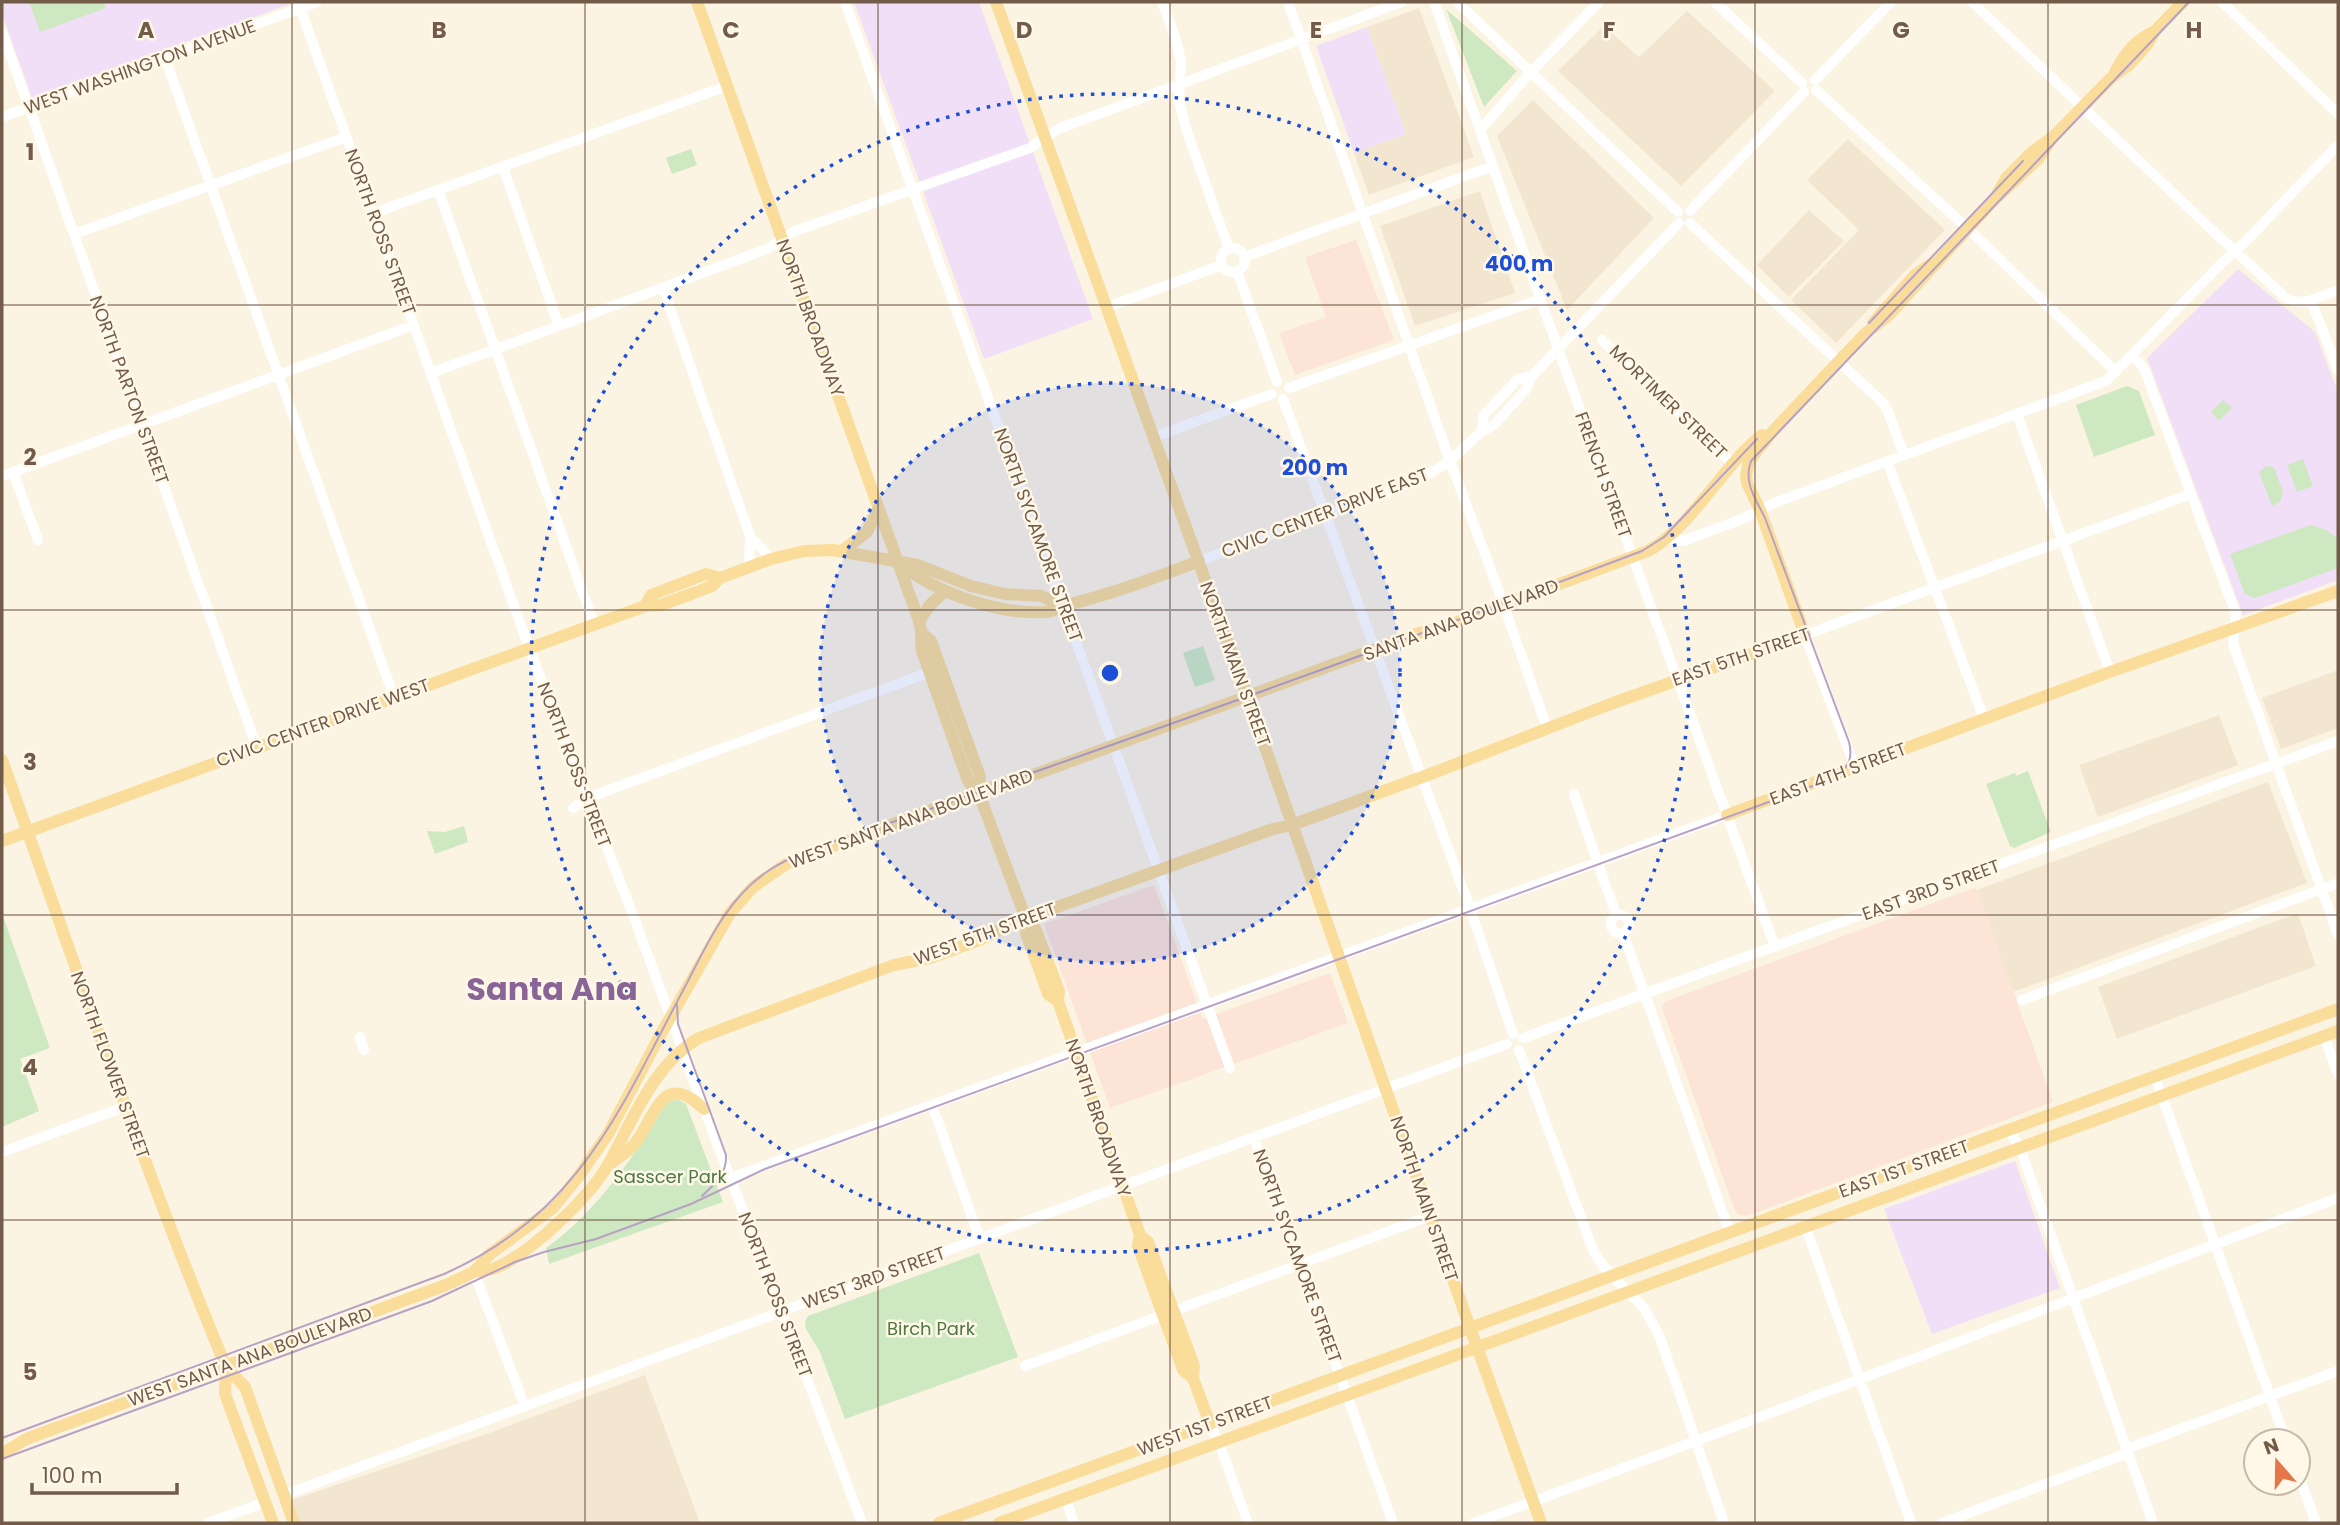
<svg xmlns="http://www.w3.org/2000/svg" width="2340" height="1525" font-family="Poppins,sans-serif">
<rect width="100%" height="100%" fill="#fcf4e2"/>
<path fill="#f3e6d1" d="M1419 8 1474 157 1369 195 1354 153 1406 134 1367 27Z
M1687 11 1775 91 1681 186 1558 71 1604 26 1639 57Z
M1533 100 1654 218 1567 310 1497 136Z
M1848 139 1945 230 1836 343 1791 300 1859 230 1807 180Z
M1480 191 1515 293 1415 326 1380 226Z
M1809 210 1844 241 1789 297 1757 265Z
M2338 670V728L2281 749 2262 698Z
M2219 715 2238 765 2098 817 2079 765Z
M2268 782 2307 883 2013 992 1977 890Z
M2298 913 2316 966 2117 1039 2098 987Z
M645 1375 700 1523H300L292 1500 492 1432Z"/>
<path fill="#fce4d6" d="M1356 240 1394 340 1295 375 1279 333 1326 317 1305 257Z
M1154 885 1203 1019 1330 973 1348 1023 1110 1108 1044 924Z
M1974 888 1977 890 2053 1102 1747 1216 1739 1215 1735 1211 1662 1008 1663 1004 1666 1001Z"/>
<path fill="#f1dff8" d="M2 2H293V3L32 98 2 14Z
M854 2H979L1093 319 984 359Z
M1367 27 1406 134 1354 153 1316 46Z
M2238 269 2315 332 2338 392V580L2243 615 2147 358Z
M2015 1161 2060 1288 1932 1334 1884 1209Z"/>
<path fill="#cee9c1" d="M29 2H104L106 8 40 32Z
M1446 9 1517 71 1484 107Z
M691 149 697 165 672 174 666 158Z
M2127 386 2139 391 2155 435 2094 457 2076 405Z
M2223 400 2232 408 2219 421 2211 412Z
M2303 459 2313 486 2297 492 2287 465Z
M2266 466 2274 467 2283 492 2280 502 2272 506 2259 472Z
M2310 525 2327 530 2334 536 2338 535V568L2255 598 2245 594 2230 554Z
M1203 646 1215 680 1195 687 1183 653Z
M2028 771 2051 832 2014 848 2010 846 1986 784 2015 773 2016 776Z
M464 826 468 842 435 854 427 831 445 832Z
M4 919 50 1048 20 1059 39 1111 2 1127V920Z
M677 1099 686 1104 723 1202 549 1264 546 1248C597 1212 635 1155 667 1102Z
M979 1253 1018 1357 845 1419 820 1352 806 1329 805 1322 808 1316Z"/>
<g fill="none" stroke-linecap="round" stroke-linejoin="round">
<path stroke="#fff" stroke-width="10" d="M298 2 529 648 635 920 701 1101 862 1523
M845 2 1230 1068
M1162 2 1176 40 1181 61 1179 100 1186 129 1229 249
M1288 2 1450 461 1498 589 1547 728
M1434 2 1632 555 1775 947
M1457 2 1678 212
M1715 2 1802 83
M1972 2 2212 230 2286 298C2303 308 2321 296 2338 290
M2222 2 2338 114
M2 32 257 748
M165 58 394 697
M1815 80 1891 2
M1816 90 1977 237 2116 372
M2 117 317 2
M1480 130 1531 72 1599 2
M503 167 559 326
M438 190 594 624
M1690 211 1804 92
M374 213 727 86
M1690 223 1883 403 1887 409 1904 455
M74 234 346 137
M1221 260a12 12 0 1 1 24 0a12 12 0 1 1-24 0Z
M1244 257 1493 166
M1237 271 1277 382
M663 288 750 536 749 567
M2311 300 2338 370
M1105 308 1222 265
M1602 340 1733 464
M2131 357 2139 362 2145 371 2236 614 2233 644 2338 935
M431 373 767 249 795 231 1030 148 1058 129 1402 2
M1289 388 1541 299
M1283 399 1471 911 1513 1034
M2017 414 2110 672
M1481 432 1484 415 1518 379 1532 376
M1153 437 1272 394
M1887 461 1984 719
M13 472 38 540
M2 476 414 325
M750 536 771 559
M1668 538 1683 541 1742 519 1774 503 2106 381 2222 263 2247 240 2338 145
M1199 561 1396 489 1432 472 1450 461 1481 432 1494 425 1527 388 1532 376 1679 223
M1855 767 1805 635 2191 494
M1574 794 1616 915
M573 808 587 798 930 672
M1611 924a9 9 0 1 1 18 0a9 9 0 1 1-18 0Z
M1623 933 1730 1233
M2022 1000 2338 883
M2324 1036 2338 1074
M360 1037 364 1050
M1523 1038 2338 741
M1519 1050 1593 1250 1603 1266 1644 1308 1660 1337 1724 1523
M2155 1077 2286 1441
M932 1105 980 1239
M2009 1130 2020 1148 2153 1523
M1254 1137 1393 1523
M2 1152 124 1107
M731 1178 1727 815
M1806 1228 1911 1523
M474 1272 525 1407
M1025 1366 1430 1216
M1210 1424 1219 1443 1248 1523
M2126 1449 2338 1371
M2298 1473 2316 1523
M284 1495 1507 1044
M1066 1499 1074 1523
M208 1523 265 1502
M1474 1523C1763 1418 2050 1306 2338 1198
M1942 1523 2128 1453"/>
<path stroke="#fadd9b" stroke-width="12" d="M697 2 919 621C923 633 920 640 922 651L968 781 979 794 1026 919V933L1048 994 1058 1001
M996 2 1241 679 1470 1328 1541 1523
M2115 72C2125 53 2135 40 2155 31
M1998 192 2007 177 2032 152 2053 137 2111 78 2129 65 2147 45 2155 31 2183 2
M1873 323 1915 275 1931 264
M843 550 866 533 879 510
M900 564C937 593 998 615 1046 612 1053 612 1059 607 1066 605 1112 594 1154 578 1199 561
M645 606 651 595 706 574 720 578
M919 621 930 605 945 591
M923 634 931 641 980 777 979 794
M2 760C75 963 143 1168 226 1367L245 1387 294 1523
M1727 815 2110 672 2338 591
M2 841 645 606 661 605 694 593 712 586 720 578 771 559 804 551 833 550 918 565 971 586 1005 594 1041 596 1064 606
M1026 919 1036 930 1059 991 1058 1001 1140 1235 1148 1242 1194 1366 1193 1378 1210 1424
M611 1163C620 1157 629 1151 636 1142 656 1115 663 1069 704 1109
M1140 1235 1138 1246 1183 1370 1193 1378
M474 1272C480 1271 489 1271 495 1268 530 1254 591 1196 609 1163 633 1119 654 1064 699 1038L894 965 930 958 982 939 1010 924 1273 829 1292 825 1433 773 1613 703 1805 635 1760 510 1747 483 1746 476 1749 461 1774 430 1838 362 1866 333 1889 315 1993 201 2039 158 2053 137
M226 1367 225 1394 273 1523
M2 1454 26 1439 446 1285 474 1272 490 1254 553 1208 578 1177 608 1134 658 1039 730 913 753 887 789 862 1019 778 1036 774 1419 633 1449 625 1648 551C1694 525 1720 468 1762 435
M939 1523 2338 1009
M999 1523 2338 1031"/>
<path stroke="#b7a1c5" stroke-width="2" d="M1869 323 2023 161
M677 1004 678 1024 726 1155C727 1174 715 1184 702 1196
M2 1438 444 1274C581 1214 621 1106 687 983 708 942 728 898 768 871 798 851 835 842 869 830 922 812 976 793 1029 774 1234 702 1439 628 1642 551L1664 537 1757 439
M2 1459 432 1301 515 1262 544 1252 596 1239 691 1204 765 1169 1837 777C1849 766 1853 757 1849 742L1765 518C1756 499 1743 483 1751 461L2189 2"/>
</g>
<path fill="none" stroke="#735b49" stroke-width="2" stroke-opacity="0.55" d="M292 2V1523M585 2V1523M878 2V1523M1170 2V1523M1462 2V1523M1755 2V1523M2048 2V1523M2 305H2338M2 610H2338M2 915H2338M2 1220H2338"/>
<circle cx="1110" cy="673" r="290" fill="#1d4ed8" fill-opacity=".12"/>
<g fill="none" stroke="#1d4ed8" stroke-width="3.5" stroke-dasharray="3.5 7">
<circle cx="1110" cy="673" r="290"/>
<circle cx="1110" cy="673" r="579"/>
</g>
<g text-anchor="middle" stroke-width="5" stroke-linejoin="round" paint-order="stroke">
<g font-size="18" fill="#735b49" stroke="#fff8e8">
<text transform="translate(140 67) rotate(-20)" y="6">WEST WASHINGTON AVENUE</text>
<text transform="translate(380 232) rotate(70)" y="6">NORTH ROSS STREET</text>
<text transform="translate(810 318) rotate(70)" y="6">NORTH BROADWAY</text>
<text transform="translate(129 390) rotate(70)" y="6">NORTH PARTON STREET</text>
<text transform="translate(1668 402) rotate(44)" y="6">MORTIMER STREET</text>
<text transform="translate(1603 475) rotate(70)" y="6">FRENCH STREET</text>
<text transform="translate(1325 513) rotate(-21)" y="6">CIVIC CENTER DRIVE EAST</text>
<text transform="translate(1038 535) rotate(70)" y="6">NORTH SYCAMORE STREET</text>
<text transform="translate(1461 620) rotate(-20)" y="6">SANTA ANA BOULEVARD</text>
<text transform="translate(1741 657) rotate(-19)" y="6">EAST 5TH STREET</text>
<text transform="translate(1235 664) rotate(70)" y="6">NORTH MAIN STREET</text>
<text transform="translate(323 723) rotate(-20)" y="6">CIVIC CENTER DRIVE WEST</text>
<text transform="translate(574 765) rotate(69)" y="6">NORTH ROSS STREET</text>
<text transform="translate(1838 774) rotate(-21)" y="6">EAST 4TH STREET</text>
<text transform="translate(911 819) rotate(-20)" y="6">WEST SANTA ANA BOULEVARD</text>
<text transform="translate(1931 890) rotate(-20)" y="6">EAST 3RD STREET</text>
<text transform="translate(985 934) rotate(-20)" y="6">WEST 5TH STREET</text>
<text transform="translate(110 1065) rotate(70)" y="6">NORTH FLOWER STREET</text>
<text transform="translate(1098 1118) rotate(71)" y="6">NORTH BROADWAY</text>
<text transform="translate(1904 1169) rotate(-20)" y="6">EAST 1ST STREET</text>
<text transform="translate(1424 1199) rotate(71)" y="6">NORTH MAIN STREET</text>
<text transform="translate(1297 1256) rotate(70)" y="6">NORTH SYCAMORE STREET</text>
<text transform="translate(874 1278) rotate(-20)" y="6">WEST 3RD STREET</text>
<text transform="translate(775 1295) rotate(69)" y="6">NORTH ROSS STREET</text>
<text transform="translate(250 1357) rotate(-20)" y="6">WEST SANTA ANA BOULEVARD</text>
<text transform="translate(1205 1426) rotate(-20)" y="6">WEST 1ST STREET</text>
</g>
<g font-size="18" fill="#4d7941" stroke="#fff8e8">
<text x="670" y="1183">Sasscer Park</text>
<text x="931" y="1335">Birch Park</text>
</g>
<g font-size="32" font-weight="bold" fill="#896497" stroke="#fff8e8">
<text x="552" y="1000">Santa Ana</text>
</g>
</g>
<g font-size="23" text-anchor="middle" font-weight="bold" fill="#735b49" stroke="#fff8e8" stroke-width="5" stroke-linejoin="round" paint-order="stroke">
<text x="146" y="38">A</text>
<text x="439" y="38">B</text>
<text x="731" y="38">C</text>
<text x="1024" y="38">D</text>
<text x="1316" y="38">E</text>
<text x="1609" y="38">F</text>
<text x="1901" y="38">G</text>
<text x="2194" y="38">H</text>
<text x="30" y="160">1</text>
<text x="30" y="465">2</text>
<text x="30" y="770">3</text>
<text x="30" y="1075">4</text>
<text x="30" y="1380">5</text>
</g>
<circle cx="1110" cy="673" r="10" fill="#1d4ed8" stroke="#fff8e8" stroke-width="3.5"/>
<g font-size="21" text-anchor="middle" font-weight="bold" fill="#1d4ed8" stroke="#fff8e8" stroke-width="5" stroke-linejoin="round" paint-order="stroke">
<text x="1519" y="271">400 m</text>
<text x="1315" y="475">200 m</text>
</g>
<rect width="2340" height="1525" fill="none" stroke="#735b49" stroke-width="7"/>
<g transform="translate(2277 1462) rotate(340)"><circle r="33" fill="#fff8e8" stroke="#c7b9a8" stroke-width="2"/>
<path d="M0-5L12 26L0 18L-12 26Z" fill="#e57648"/>
<text y="-10" font-size="19" font-weight="bold" text-anchor="middle" fill="#735b49">N</text>
</g>
<path d="M32 1483v10h145v-10" fill="none" stroke="#735b49" stroke-width="3.5"/>
<text x="42" y="1483" font-size="21" fill="#735b49" stroke="#fff8e8" stroke-width="5" paint-order="stroke">100 m</text>
</svg>
